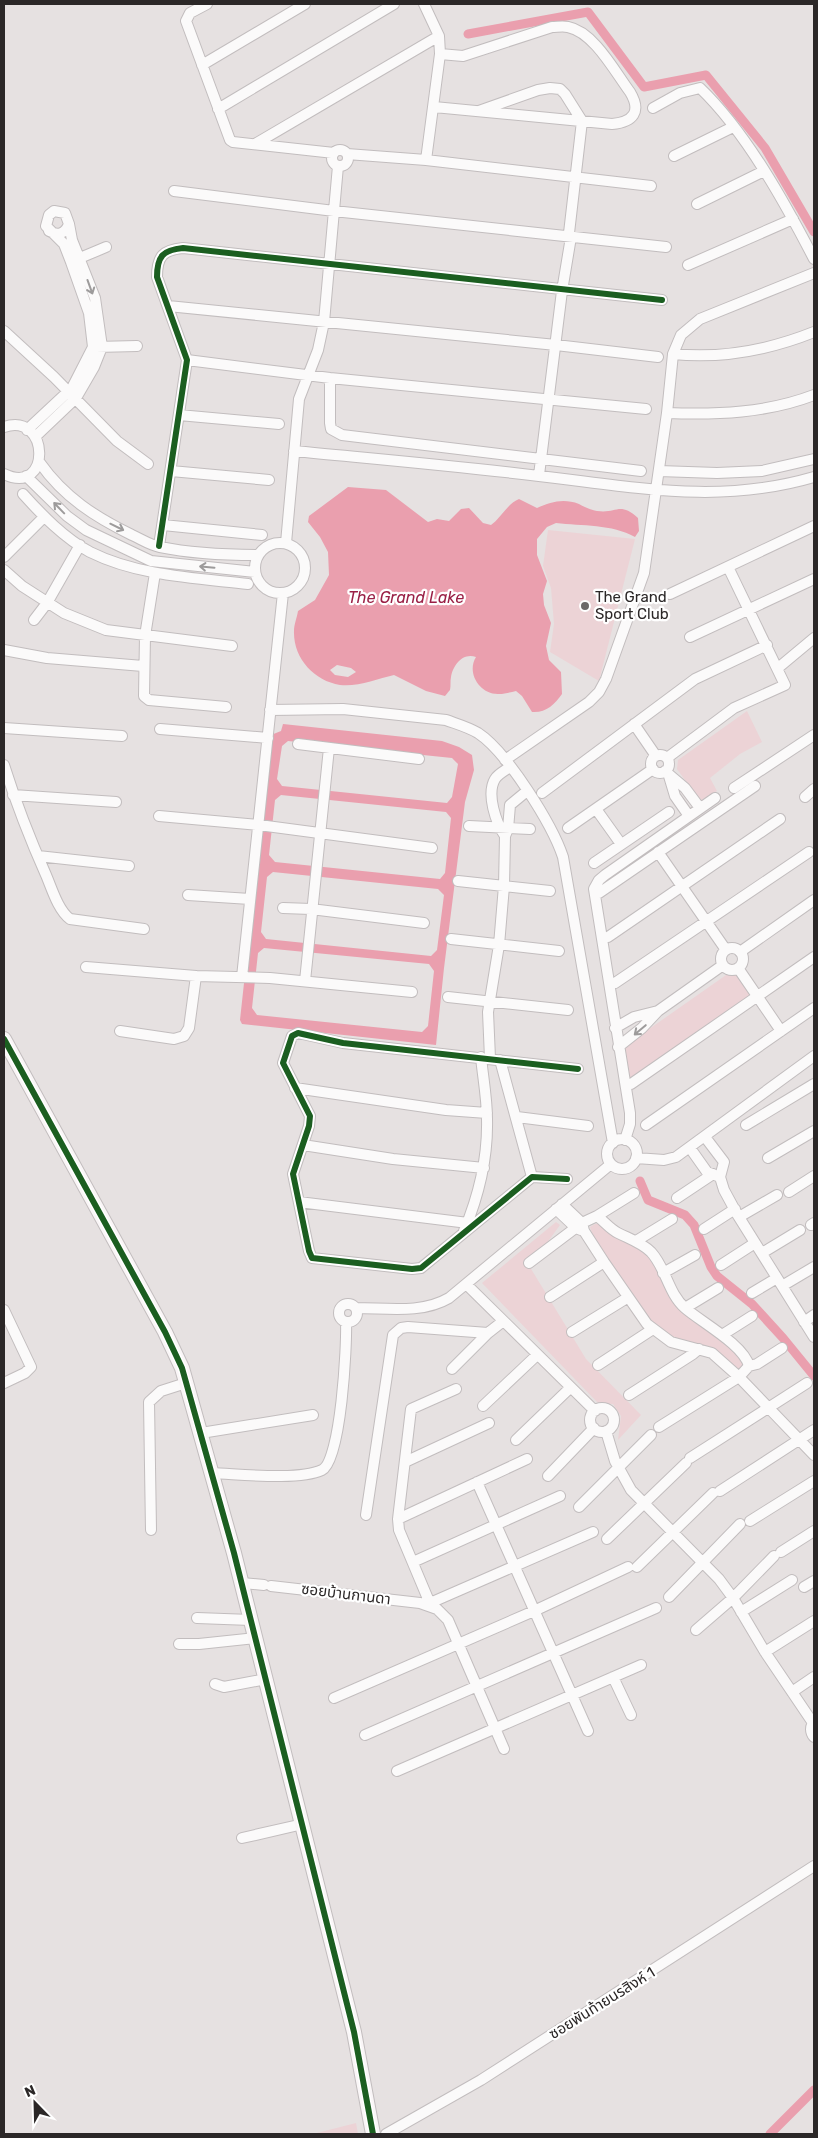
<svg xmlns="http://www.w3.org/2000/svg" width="818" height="2138" font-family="Rubik,'Noto Sans Thai',sans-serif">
<rect width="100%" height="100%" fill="#e6e1e1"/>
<path fill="#ecd3d6" d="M548 530 635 539 599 681 550 652 554 624 551 588 543 566Z
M747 711 762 742 740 754 710 778 717 791 700 801 677 769 678 760Z
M729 973 737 975 752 995 628 1082 622 1048Z
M556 1222 560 1225 544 1247 525 1259 586 1359 641 1415 618 1440 621 1416 613 1404 598 1403 482 1283Z
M595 1224H600L637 1246 650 1257 671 1300 741 1358 745 1366 738 1373 710 1347 677 1340 655 1328 643 1314 592 1233 590 1227Z
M356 2123 358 2134H313Z"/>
<path fill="#ea9fae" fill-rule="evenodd" d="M348 487 386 490 428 522 437 519 449 521 461 509 469 508 483 523 491 525C501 518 508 503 519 499L537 508C551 502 563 498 579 504 584 507 591 510 597 511 617 514 619 501 638 518L639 531 635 537C612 524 582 526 556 523L547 527 537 539V555L547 581 543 594 544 605 551 623 546 646 549 660 561 672 562 694C554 705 546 713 532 712L522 696 516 691C511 692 505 694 499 694 480 695 466 673 476 657 463 652 453 665 451 677 450 681 451 686 450 690 449 691 446 695 445 696L426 691 394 675C377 679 358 687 340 685 314 681 293 658 294 631 294 624 297 618 298 611L315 600 329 575 328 552 320 537 308 522 309 516ZM337 665 351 668 356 672 348 677 335 675 330 670Z
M283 724 442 741 459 747 472 755 474 770 465 802 444 968 436 1045 242 1024 240 1020 271 735 281 731ZM288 741 452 758 458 764 452 797 447 803 282 786 277 779 282 746ZM281 795 446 812 451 818 445 873 440 879 275 862 269 855 275 800ZM273 872 438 889 444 895 437 950 431 956 266 939 261 932 267 877ZM264 948 429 964 434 971 428 1026 422 1032 257 1015 252 1008 258 953Z"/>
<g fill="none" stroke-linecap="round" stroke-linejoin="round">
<path stroke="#ea9fae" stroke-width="9" d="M468 34 588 12 644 87 706 75 765 148 814 232
M640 1181 648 1200 685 1215 694 1225 711 1267 717 1276 752 1304 783 1338 814 1376
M770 2134 814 2090"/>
<g stroke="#c2bdbe" stroke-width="12">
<path id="street" d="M207 4 190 13 186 21 230 140 233 142 334 153
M424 4 439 36 440 54 426 160
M202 65 305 4
M434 107 612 124C633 122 642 112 630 92 615 72 594 32 568 27 563 26 557 27 552 27L463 56 440 54
M653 108 680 93 700 88C746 132 785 203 814 259
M218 109 394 4
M479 111 538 90 550 88 560 89 565 94 582 121 569 233 571 237 562 291 539 475
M255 144 439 36
M332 158a8 8 0 1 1 16 0a8 8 0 1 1-16 0Z
M347 154 426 160 651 186
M674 156 733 127
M174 191 334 211 666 247
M697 204 764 171
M75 260 106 247
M688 265 793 219
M168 306 556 345 658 357
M4 331 54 377 117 441 148 464
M96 347 137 346
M673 354C722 359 769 350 814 332
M187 360 330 378 646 409
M330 378V423L331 429 342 435 641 471
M667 413C717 415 767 413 814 395
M179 415 279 424
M4 427C50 411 52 497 4 474
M27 430 72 388 93 347 89 313 71 262 64 244 46 226 49 215 54 211 65 213 69 224C65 234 58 236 49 231
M35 437 76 398 94 367 102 347 95 298 72 240 69 224
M294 451C376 459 458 466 539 476 636 487 718 505 814 477
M40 463C64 497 95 517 132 535 141 539 150 545 160 547 189 553 228 555 258 555
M171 471 269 480
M659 471 717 473 762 471 814 459
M26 476 67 516 86 530 151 561 255 572
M23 494C42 515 64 538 90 552 138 576 196 578 248 584
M163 525 262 535
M286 543 299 399 318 350 324 322 338 166
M255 568a25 25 0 1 1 50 0a25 25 0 1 1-50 0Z
M159 546 187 360 157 277C157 256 163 250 183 248L662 300
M4 557 44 517
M4 570 22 586 64 613 106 630 232 646
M155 573 145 636 144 696 149 700 226 707
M670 594 814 526
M34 620 47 603 80 545
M690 637 814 579
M4 650 47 658 143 666
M778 668 814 638
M270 710 343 709 446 720C457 724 468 727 478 733 507 752 552 824 563 857L613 1143
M634 724 656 756
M4 728 122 736
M160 729 268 738
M298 744 419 759
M651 764a9 9 0 1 1 18 0a9 9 0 1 1-18 0Z
M667 758 734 708 785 685 728 567
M505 760 589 702 599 692 606 679 644 573 667 413 673 354 681 335 700 319 814 273
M4 765C16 803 30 839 46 875 52 889 58 910 70 919L144 929
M665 771 685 788 700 808
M669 776 675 796 689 816
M734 788 814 735
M542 793 695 679 767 645
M13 795 116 802
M805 797 814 789
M596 809 621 844
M159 816 259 825 432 848
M469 826 530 829
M568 828 653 769
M505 836C496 823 486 794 495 779 498 774 506 770 510 767
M658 852 726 950
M38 856 129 866
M594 863 669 812
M458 881 550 891
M599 893 755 786
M188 895 250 899
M283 908 311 909 424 923
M608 937 780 819
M451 939 559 951
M721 959a11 11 0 1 1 22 0a11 11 0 1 1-22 0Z
M740 952 814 900
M86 967 196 976 270 978 412 992
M738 968 781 1031
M242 977 283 593
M305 981 329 748
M615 983 809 852
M448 997 568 1010
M615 1028 634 1017 658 1011
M120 1031 174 1039 184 1036 189 1028 196 976
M618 1047 642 1028 658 1011 723 965
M490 1058 488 1012 499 945 504 886 505 836 508 829 510 805 527 791
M500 1060 532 1177
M631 1084 814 957
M295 1088 446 1110 487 1113
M517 1117 588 1126
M646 1125 814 1008
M746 1125 814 1084
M607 1154a15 15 0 1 1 30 0a15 15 0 1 1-30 0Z
M625 1140 630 1124V1113L594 889 599 880 605 875 715 798
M303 1145 393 1159 484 1168
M690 1148 707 1172 720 1177 724 1162 705 1137
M636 1158 664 1160 676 1157 814 1056
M768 1158 814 1131
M720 1177 724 1190 737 1214 814 1337
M567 1179 532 1177 421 1268 412 1269 312 1258 309 1251 293 1174 309 1126 310 1116 283 1063 292 1036 298 1033 343 1043 578 1069
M789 1192 814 1176
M677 1198 713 1174
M299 1202 468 1223
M562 1204 582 1223 584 1231 604 1262 647 1324 671 1342 712 1353 739 1377 814 1455
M556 1209 576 1228 581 1230
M597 1216 634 1193
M739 1217 777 1195
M811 1225 814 1223
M704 1229 735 1209
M464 1231C479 1195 488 1158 487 1119 487 1098 483 1078 481 1057
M636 1241 672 1219
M762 1253 800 1230
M529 1263 582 1223 597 1216C605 1222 610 1229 618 1233 630 1239 642 1243 651 1252 666 1268 668 1293 685 1308 701 1322 744 1345 749 1366
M721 1265 755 1243
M663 1273 695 1255
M466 1284 595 1411
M782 1286 814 1267
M752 1293 777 1278
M550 1297 604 1262
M339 1313a9 9 0 1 1 18 0a9 9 0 1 1-18 0Z
M356 1308C387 1308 422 1314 449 1298L611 1164
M685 1308 718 1288
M4 1310 31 1367 25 1373 4 1383
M804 1322 814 1315
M572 1332 627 1298
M722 1335 752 1316
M598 1365 653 1329
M452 1369 488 1333
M629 1395 693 1354 699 1349
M483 1406 537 1355
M590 1420a12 12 0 1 1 24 0a12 12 0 1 1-24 0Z
M659 1427 739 1377 749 1366 757 1364 782 1348
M606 1431 615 1461 631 1490 719 1579 733 1598 765 1652 813 1723
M201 1433 313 1415
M516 1440 570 1388
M690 1458 807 1383
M405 1462 489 1423
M212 1473C240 1474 298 1481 322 1470 341 1461 347 1345 346 1322
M548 1476 594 1428
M477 1482 588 1731
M720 1491 814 1430
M579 1507 651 1435
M366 1515 393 1335 401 1328 408 1327 488 1333 502 1322
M398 1519 527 1459
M750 1521 814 1481
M151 1530 149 1402 161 1391 186 1383
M607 1539 686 1463
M781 1552 814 1531
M413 1562 560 1496
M637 1567 713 1493
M242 1583 264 1585
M271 1586 420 1603 437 1609 448 1620 504 1749
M804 1587 814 1581
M669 1597 740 1524
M430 1603 593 1532
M431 1606 399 1530 398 1519 411 1409 456 1389
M741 1612 792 1580
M197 1618 251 1620
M696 1630 733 1598 774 1556
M179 1644H199L256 1638
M765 1652 814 1621
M613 1677 631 1715
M215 1684 224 1687 266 1679
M792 1692 814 1677
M334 1698 534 1611 628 1567
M814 1722C810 1726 810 1732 814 1737
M365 1735 656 1608
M397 1771 641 1665
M242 1838 303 1824
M386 2134 481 2080 814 1866"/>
</g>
<g stroke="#c2bdbe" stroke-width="16">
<path id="secondary" d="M4 1039 165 1332 182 1368 234 1553 354 2032 373 2134"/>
</g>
<use href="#street" stroke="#fbfafa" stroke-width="10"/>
<use href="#secondary" stroke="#faf6f7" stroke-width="14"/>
<g stroke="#fff" stroke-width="9">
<path id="cycleway" d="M159 546 187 360 157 277C157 256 163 250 183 248L662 300
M4 1039 165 1332 182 1368 234 1553 354 2032 373 2134
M567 1179 532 1177 421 1268 412 1269 312 1258 309 1251 293 1174 309 1126 310 1116 283 1063 292 1036 298 1033 343 1043 578 1069"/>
</g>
<use href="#cycleway" stroke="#1b5e20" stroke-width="6"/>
</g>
<defs><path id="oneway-shaft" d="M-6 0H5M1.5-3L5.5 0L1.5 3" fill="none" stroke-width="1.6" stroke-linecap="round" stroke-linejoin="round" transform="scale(1.25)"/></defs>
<g stroke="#9d9b9b">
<use href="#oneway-shaft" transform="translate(90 287) rotate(70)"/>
<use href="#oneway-shaft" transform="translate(59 508) rotate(-134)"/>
<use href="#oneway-shaft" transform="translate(117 527) rotate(26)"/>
<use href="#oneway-shaft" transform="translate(207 567) rotate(-175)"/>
<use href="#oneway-shaft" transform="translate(640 1030) rotate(140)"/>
</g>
<circle fill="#6c6868" stroke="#fff" stroke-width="2" cx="585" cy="606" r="5"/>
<g text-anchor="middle" stroke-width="4.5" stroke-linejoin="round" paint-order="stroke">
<g font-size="15" fill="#2b2727" stroke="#fff" text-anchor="start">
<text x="595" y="602">The Grand<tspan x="595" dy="17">Sport Club</tspan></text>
</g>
<g font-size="15" fill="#2b2727" stroke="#fff">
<text transform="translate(346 1594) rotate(7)" y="5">ซอยบ้านกานดา</text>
<text transform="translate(602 2003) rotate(-32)" y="5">ซอยพันท้ายนรสิงห์ 1</text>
</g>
<g font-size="16" font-style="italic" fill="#9a2046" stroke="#fff">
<text x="406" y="603">The Grand Lake</text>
</g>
</g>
<rect width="818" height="2138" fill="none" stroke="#2b2727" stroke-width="10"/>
<g transform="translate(35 2103) rotate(337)" stroke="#ffffff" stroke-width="4" paint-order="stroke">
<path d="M0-4L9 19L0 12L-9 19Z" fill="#2b2727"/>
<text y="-8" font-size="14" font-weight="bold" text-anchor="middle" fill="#2b2727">N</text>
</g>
</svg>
